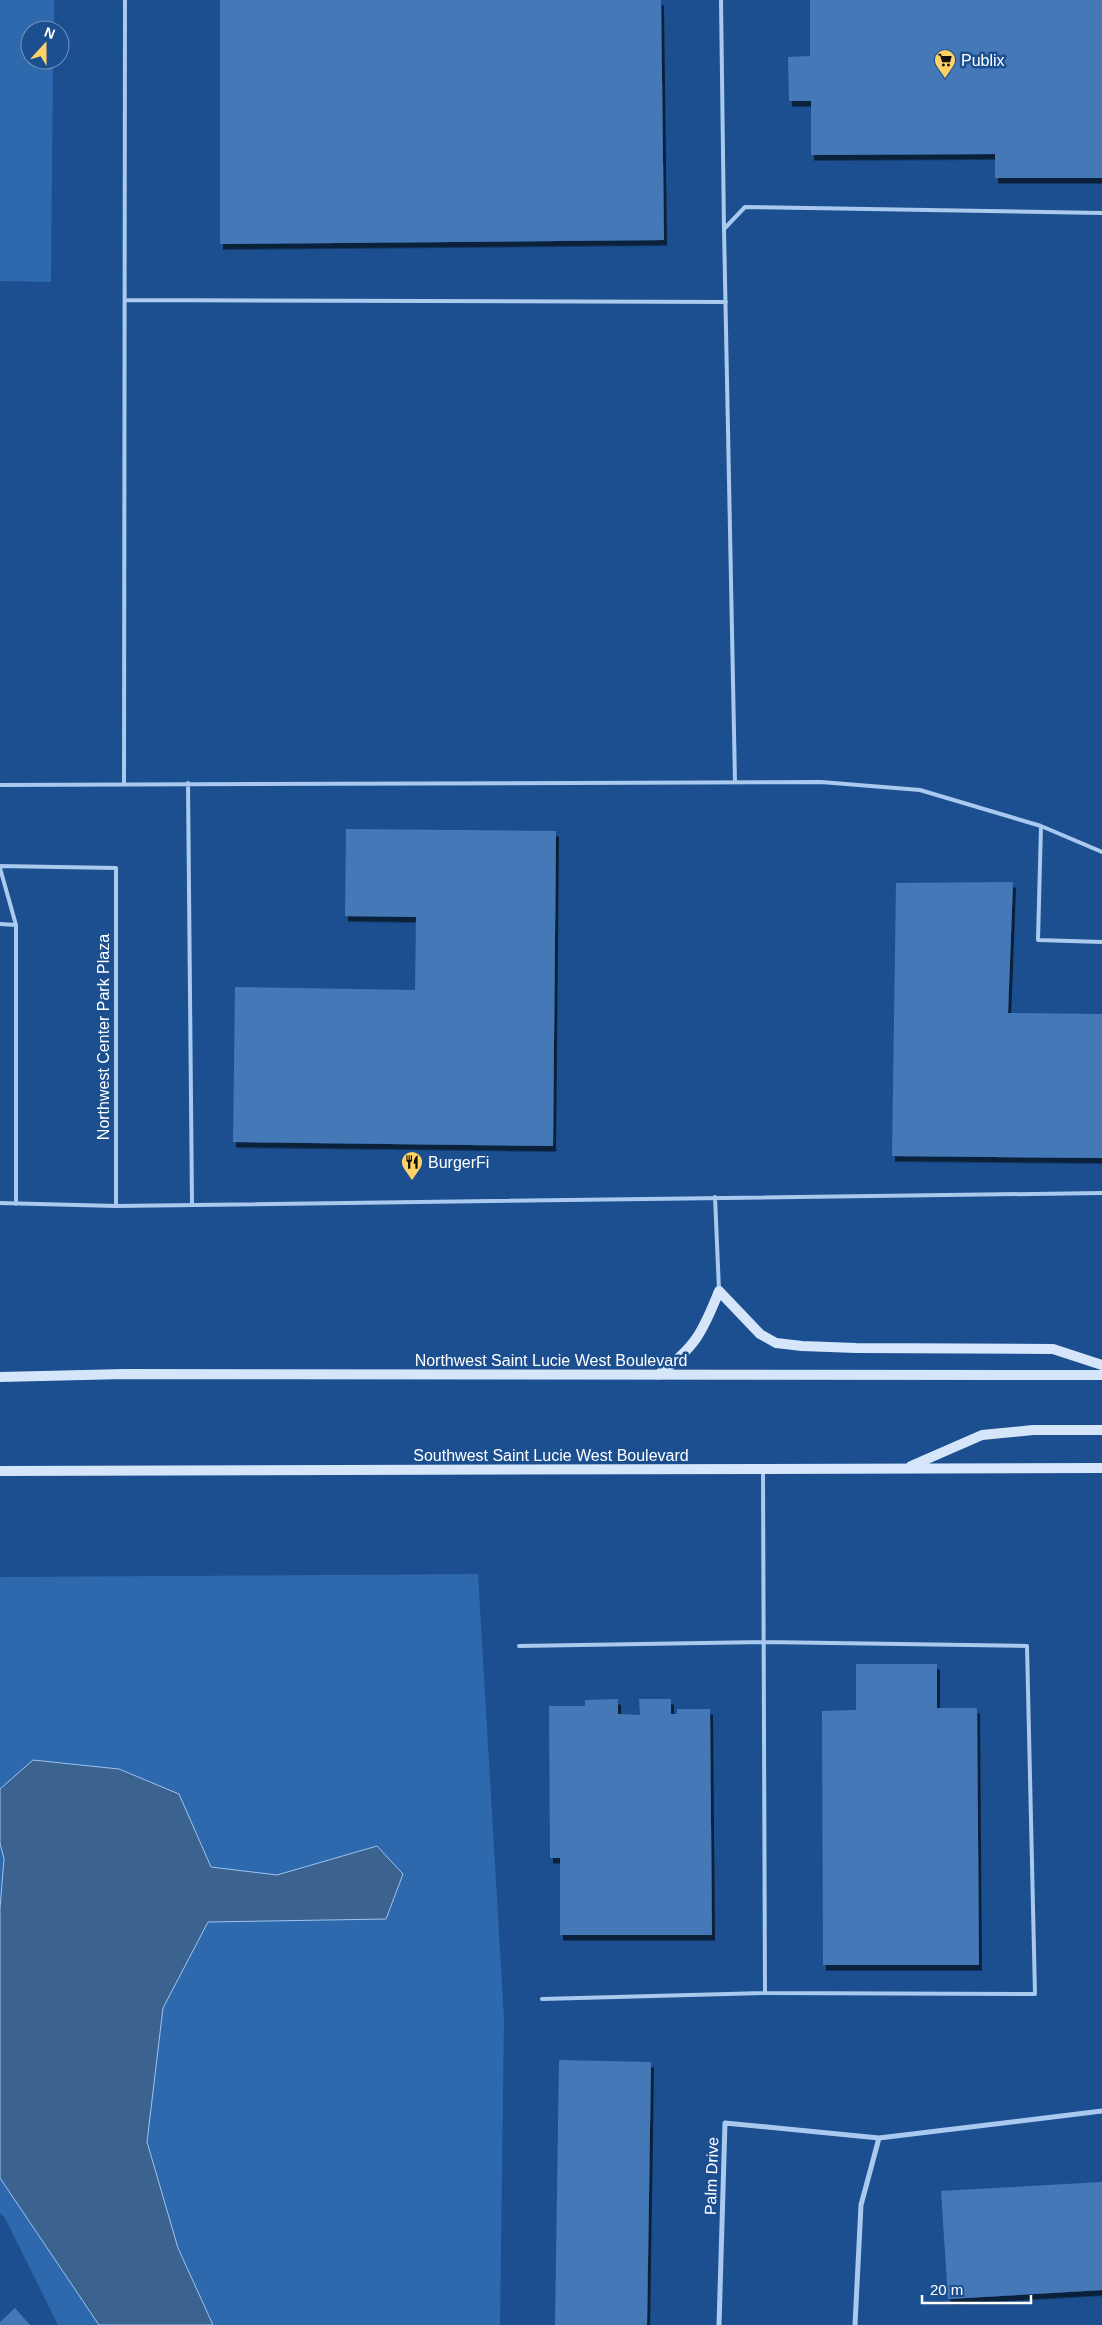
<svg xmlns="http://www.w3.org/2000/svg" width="1102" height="2325" font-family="Arial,sans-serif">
<defs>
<filter id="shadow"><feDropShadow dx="3" dy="5.5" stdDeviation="0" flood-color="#0009"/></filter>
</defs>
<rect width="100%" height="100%" fill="#1b4f8f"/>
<path fill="#2e69ad" d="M0 0H54V30H30V60H53L51 282 0 281Z
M478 1574 504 2019 500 2325H58L5 2218 0 2213V1577Z"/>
<path fill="#3c6290" stroke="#9cc4f0" d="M33 1760 119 1769 179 1794 211 1867 277 1875 377 1846 403 1874 386 1919 208 1922 163 2008 147 2142 178 2248 213 2325H99L0 2178V1908L4 1859 0 1843V1789Z"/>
<path fill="#4478b7" filter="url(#shadow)" d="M220 0H661L664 240 220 244Z
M810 0H1102V178H995V154L811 155V101H789L788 57 810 56Z
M346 829 556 831 553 1146 233 1142 235 987 415 990 416 917 345 916Z
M1013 882 1008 1013 1102 1014V1158L892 1156 896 883Z
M856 1664H937V1708H977L979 1965H823L822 1711 856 1710Z
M618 1699V1714L640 1715 639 1699H671V1714H677V1709H710L712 1935H560V1858H550L549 1706H585V1700Z
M559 2060 651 2062 647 2325H555Z
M1102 2182V2290L948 2299 941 2191Z
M15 2308 30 2325H0V2322Z"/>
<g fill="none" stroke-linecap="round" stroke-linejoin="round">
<path stroke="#a9c9ee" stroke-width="4" d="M721 0 724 229
M125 300 726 302
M735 782 724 229 745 207 1102 213
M188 783 192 1204
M124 784 125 0
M0 785 821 782 920 790 1041 826 1102 852
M1041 826 1038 940 1102 942
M0 866 116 868V1206L0 1203
M0 868 16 925V1204
M0 924 16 925
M715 1197 719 1290
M116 1206 1102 1193
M519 1646 764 1642 1027 1646 1035 1994 765 1993
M542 1999 765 1993 763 1469"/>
<path stroke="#a9c9ee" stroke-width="5" d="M719 2325 725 2123 879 2138
M855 2325 861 2205 879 2138 1102 2111"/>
<path stroke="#d6e6fa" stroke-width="10" d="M658 1375C695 1347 702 1334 719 1291L760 1334 776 1343 802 1346 856 1348 1053 1349 1102 1365
M0 1377 125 1374 1102 1375
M911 1466 982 1435 1033 1430H1102
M0 1471 1102 1468"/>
</g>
<defs>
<g id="supermarket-pin" transform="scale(1.125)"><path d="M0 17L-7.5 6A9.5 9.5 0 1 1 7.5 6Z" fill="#ffd166" stroke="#1b4f8f"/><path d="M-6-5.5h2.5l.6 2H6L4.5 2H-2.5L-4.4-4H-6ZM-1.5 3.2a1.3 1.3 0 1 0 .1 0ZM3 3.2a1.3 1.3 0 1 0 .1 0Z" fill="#111"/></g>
<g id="restaurant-pin" transform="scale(1.125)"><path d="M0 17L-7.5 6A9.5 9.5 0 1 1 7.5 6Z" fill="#ffd166" stroke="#1b4f8f"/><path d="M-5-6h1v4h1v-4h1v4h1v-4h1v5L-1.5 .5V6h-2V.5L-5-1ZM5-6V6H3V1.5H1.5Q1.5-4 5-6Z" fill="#111"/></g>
</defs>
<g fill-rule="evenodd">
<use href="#supermarket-pin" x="945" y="60"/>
<use href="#restaurant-pin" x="412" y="1162"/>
</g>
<g text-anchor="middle" stroke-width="5" stroke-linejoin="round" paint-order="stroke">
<g font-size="16" fill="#fff" stroke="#1b4f8f" text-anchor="start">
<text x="961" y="66">Publix</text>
<text x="428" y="1168">BurgerFi</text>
</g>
<g font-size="16" fill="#fff" stroke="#1b4f8f">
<text transform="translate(103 1037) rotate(-90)" y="6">Northwest Center Park Plaza</text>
<text x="551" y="1366">Northwest Saint Lucie West Boulevard</text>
<text x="551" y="1461">Southwest Saint Lucie West Boulevard</text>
<text transform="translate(711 2176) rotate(-88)" y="6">Palm Drive</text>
</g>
</g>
<g transform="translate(45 45) rotate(21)"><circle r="24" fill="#1b4f8f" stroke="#7695bc"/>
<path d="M0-4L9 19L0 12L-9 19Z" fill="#ffd166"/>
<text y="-8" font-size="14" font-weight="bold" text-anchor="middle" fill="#ffffff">N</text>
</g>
<path d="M922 2295v8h109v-8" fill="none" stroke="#ffffff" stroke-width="2.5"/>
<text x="930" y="2295" font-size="15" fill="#ffffff" stroke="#1b4f8f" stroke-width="4" paint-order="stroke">20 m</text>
</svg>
